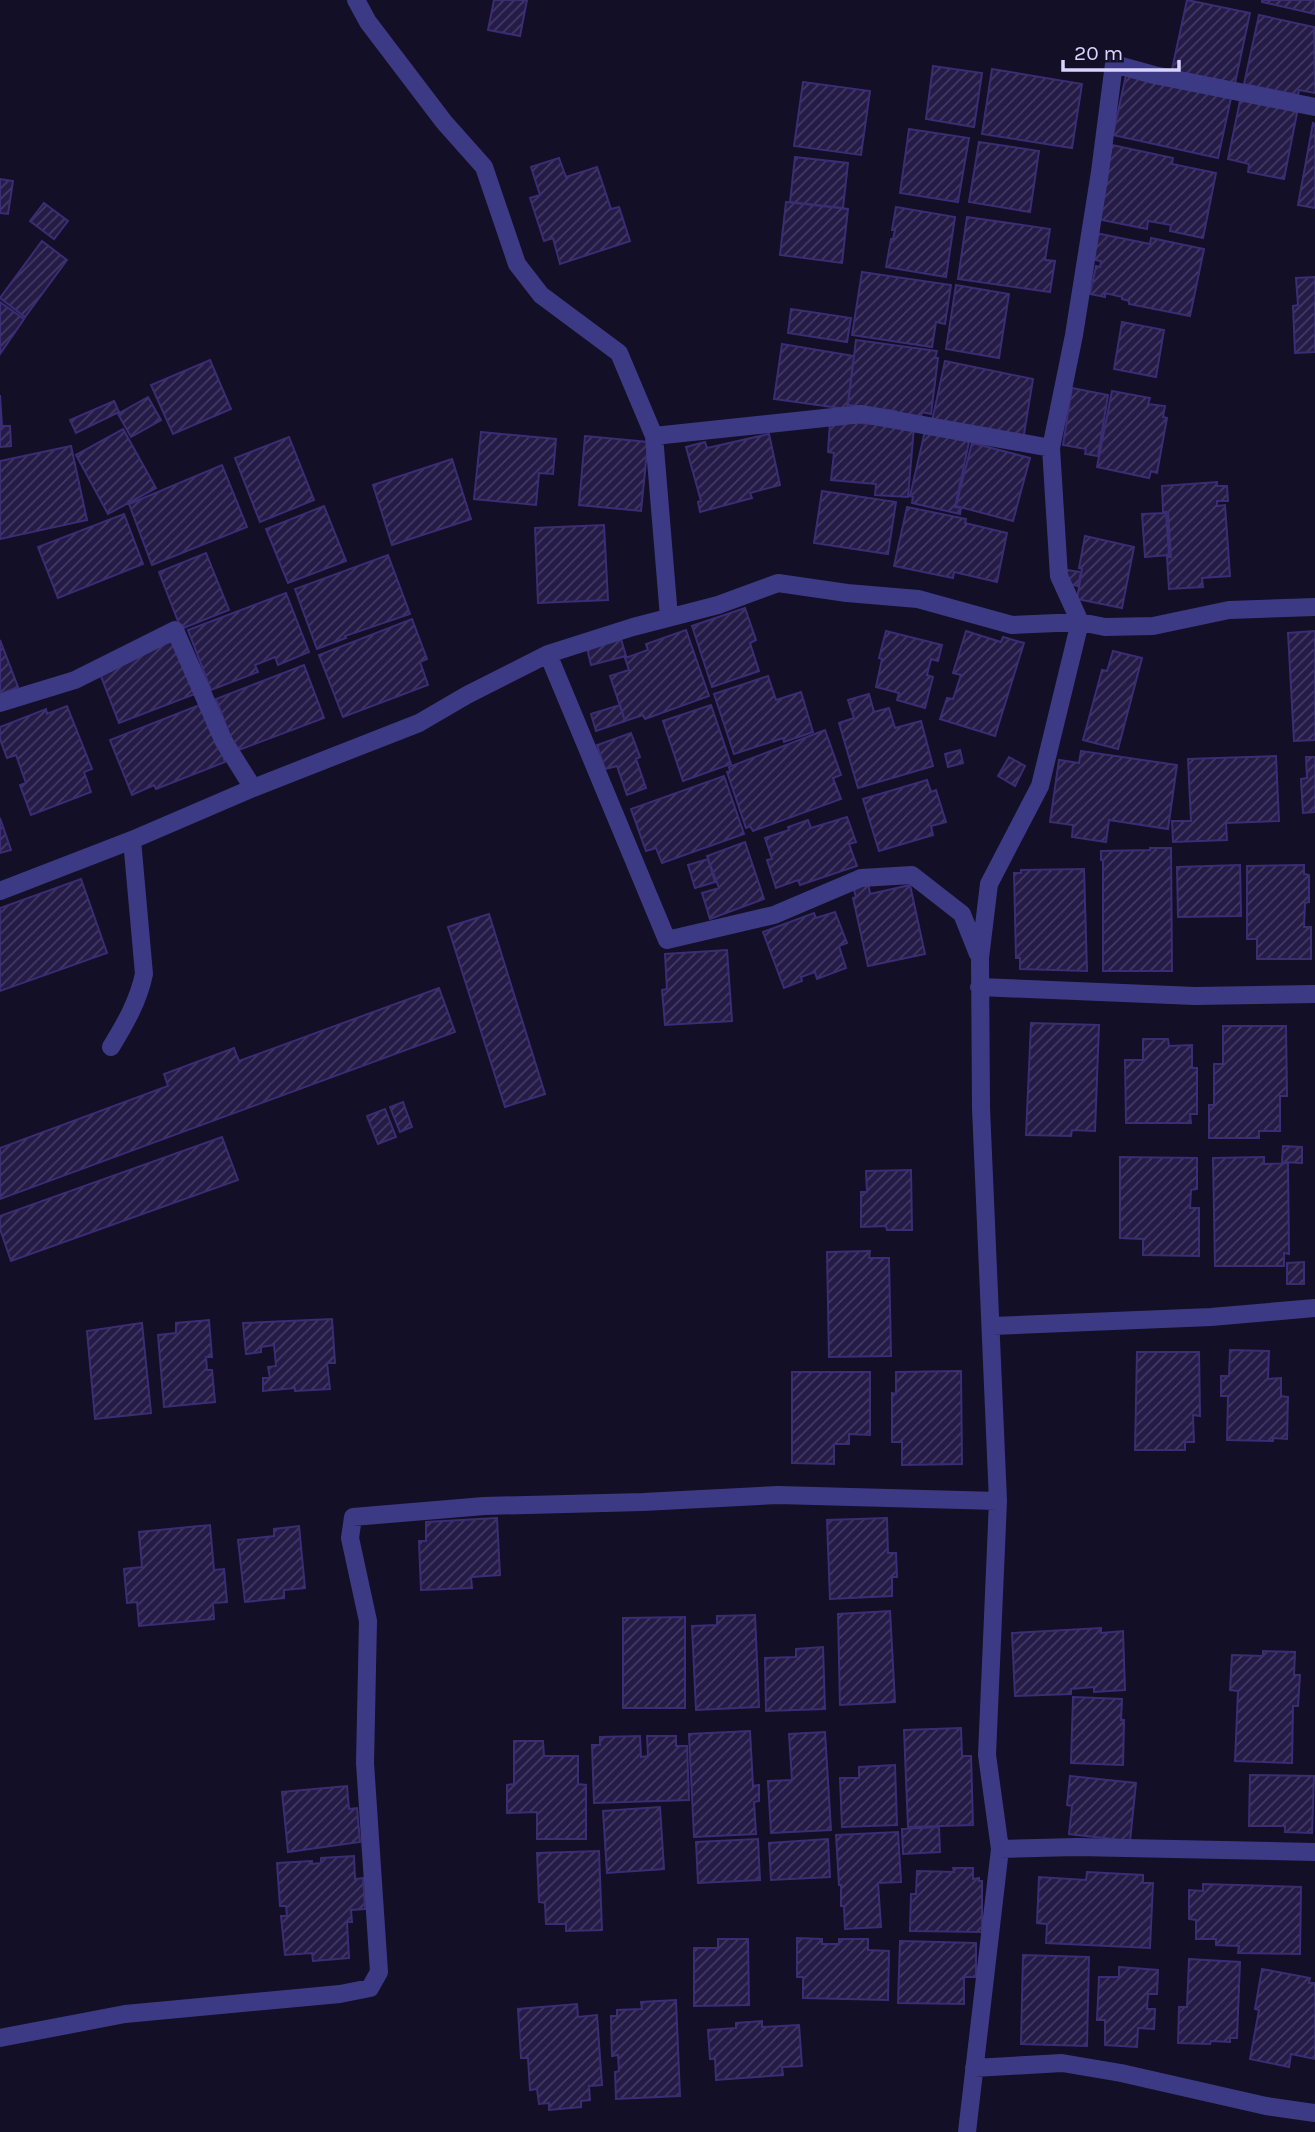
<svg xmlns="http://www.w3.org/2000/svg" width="1315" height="2132" font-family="Karla,sans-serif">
<defs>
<pattern id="building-hatch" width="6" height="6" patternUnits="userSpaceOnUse" patternTransform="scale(1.75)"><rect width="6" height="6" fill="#241b47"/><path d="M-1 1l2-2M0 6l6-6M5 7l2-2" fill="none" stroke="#433b63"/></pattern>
</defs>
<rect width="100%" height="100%" fill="#130f26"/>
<path fill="url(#building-hatch)" stroke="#3b2d73" stroke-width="2" d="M494 0H527L520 36 488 30Z
M1187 0 1250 13 1234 88 1171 74Z
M1262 0H1315V14L1262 2Z
M1259 15 1314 27 1315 93 1299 90 1298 95 1244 84Z
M933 66 982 73 974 127 926 119Z
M992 69 1082 84 1072 148 982 134Z
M1126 75 1231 98 1218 158 1113 135Z
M803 82 870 91 861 155 794 146Z
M1241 96 1298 108 1284 179 1248 172 1249 164 1228 159Z
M1313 123 1315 124V208L1298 205Z
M909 129 969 138 958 202 900 193Z
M979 142 1039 151 1030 212 969 202Z
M1112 145 1173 158 1172 164 1216 173 1203 238 1170 231 1171 225 1148 221 1147 229 1097 219Z
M795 157 848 163 843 208 790 202Z
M559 158 566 177 597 167 611 209 619 207 630 241 560 264 553 238 544 241 530 198 540 195 531 167Z
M0 179 13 181 8 214 0 213Z
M786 202 848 209 842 263 780 255Z
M44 203 68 221 54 239 30 221Z
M896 207 955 217 946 277 886 267 891 239H893L895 230H892Z
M967 217 1050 229 1045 260 1055 261 1050 292 958 279Z
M1096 233 1150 244 1151 238 1204 249 1190 316 1129 304V301L1122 299V297L1105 293V297L1090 294 1096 266 1100 267 1101 261 1090 259Z
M42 241 67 260 25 317 0 298Z
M862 272 951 285 945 324 936 322 932 347 852 335Z
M1315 277V352L1295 353 1293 306 1298 305 1296 278Z
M956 285 1009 294 999 358 946 349Z
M0 302 24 319 0 354Z
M791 309 851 318 847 342 788 333Z
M1122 322 1164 330 1156 377 1114 369Z
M856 340 937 351 935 358H938L931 414 922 412 920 421 896 418V411L848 405Z
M782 344 854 356 847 409 774 399Z
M210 360 231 409 173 434 151 385Z
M945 361 1033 379 1023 440 932 421Z
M1072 388 1108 395 1098 456 1085 454 1086 449 1063 445Z
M1112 391 1150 398 1148 404 1165 406 1163 417 1167 418 1157 473 1151 471 1149 478 1097 467Z
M0 395 2 426H10L11 446 0 447Z
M148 397 161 420 131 437 118 414Z
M114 401 119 412 76 433 70 420Z
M830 421 914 427 908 497 875 495 876 484 831 480 834 453 828 452Z
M123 429 156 488 108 514 76 455Z
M925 431 969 442 955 507 961 508 960 514 912 503 913 497 910 496Z
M481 432 556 439 553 474 539 473 536 505 474 499Z
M769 434 780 485 750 493 752 498 700 512 698 502 701 501 686 447 705 442 707 448Z
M585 436 648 442 641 511 579 505Z
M289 437 314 500 260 522 235 458Z
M972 443 1030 458 1013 521 956 506Z
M71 446 87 520 0 539V461Z
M452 459 471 519 392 545 373 485Z
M222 465 247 527 152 565 129 504Z
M1217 482V486H1227L1228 501H1217V506L1225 505 1230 576 1202 578 1203 587 1169 589 1167 557H1171L1168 512H1163L1162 486Z
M822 491 896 502 888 554 814 543Z
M324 506 346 561 288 583 266 529Z
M907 507 966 519 965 523 1007 533 997 582 954 572 953 578 894 566Z
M1166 513 1169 555 1145 557 1142 514Z
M124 514 143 564 58 598 38 547Z
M604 525 608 600 538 603 535 528Z
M1085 536 1134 547 1122 608 1077 599 1082 569 1079 568Z
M206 553 229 610 181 629 159 572Z
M388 555 410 614 345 636 346 638 317 649 295 589Z
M1067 570 1081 572 1078 586 1064 583Z
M286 593 309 652 278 665 275 657 255 665 258 672 211 690 188 630Z
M745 608 756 640 750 643 759 671 712 687 692 626Z
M412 619 427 659 420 662 428 685 343 717 319 655Z
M686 630 709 696 645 719 643 715 625 721 610 676 629 670 625 658 648 650 646 644Z
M886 631 942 645 938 661 931 659 927 675 933 677 925 708 897 700 899 693 876 687 882 659 879 658Z
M966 631 1001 642 1003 637 1024 643 995 736 940 719 947 698 953 699 961 675 953 673Z
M1315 631V740L1294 741 1288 633Z
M621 639 626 656 591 665 587 648Z
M0 640 18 687 0 694Z
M174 640 195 694 119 723 99 671Z
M1113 651 1142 658 1118 749 1083 740 1102 670 1107 671Z
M304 665 324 718 236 751 216 699Z
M768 676 776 700 801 692 813 732 784 742 783 738 734 754 714 694Z
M869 694 874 712 889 708 895 728 921 721 933 766 858 788 839 723 854 718 848 700Z
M202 704 225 762 156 789 154 785 132 795 110 740Z
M620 705 625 721 596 731 591 714Z
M711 705 731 764 683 781 663 721Z
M67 706 92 769 84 772 91 792 31 815 20 785 26 783 16 755 7 758 0 739V727L46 709 47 714Z
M825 730 841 775 833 778 841 799 753 831 750 826 746 828 727 772 730 771 729 767Z
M631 733 640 757 636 759 646 788 627 795 617 766 605 769 597 745Z
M960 750 963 763 948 767 945 754Z
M1081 751 1177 765 1168 829 1109 820 1106 842 1072 837 1073 825 1050 822 1059 760 1079 763Z
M1276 756 1279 821 1226 823 1227 840 1173 842 1172 821H1191L1188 759Z
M1009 757 1025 766 1015 786 998 776Z
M1306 757H1315V812L1303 813 1301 779 1307 778Z
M724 776 744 834 662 863 656 848 646 851 631 809Z
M927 780 931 792 936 790 946 822 931 826 933 835 879 851 863 799Z
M847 817 856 842 849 844 857 866 800 885 798 880 776 888 767 860 772 859 765 838 789 830 788 827 808 820 811 828Z
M0 818 11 850 0 853Z
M745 842 764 899 710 919 702 893 719 888 707 856Z
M1150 848H1171L1172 971H1103V860H1101V851L1150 850Z
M708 859 715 882 695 888 688 865Z
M1240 865 1241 916 1178 917 1177 867Z
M1304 865V874L1309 875V902L1305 903 1304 927H1311V959H1257V939H1247V866Z
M1084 869 1087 971 1020 969V958H1016L1014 873H1021V870Z
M81 879 107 953 0 991V908Z
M868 882 870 894 910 885 925 954 868 966 853 898 856 897 853 886Z
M835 912 847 943 839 946 846 968 817 979 815 972 801 977 802 981 784 988 763 932 814 913 816 918Z
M489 914 545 1094 505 1107 448 927Z
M727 950 732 1021 665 1025 662 990 667 989 665 954Z
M439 988 455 1032 0 1199V1148L168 1086 164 1074 234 1048 239 1061Z
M1031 1023 1099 1025 1095 1131 1072 1130 1071 1136 1026 1135Z
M1223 1026H1286L1287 1096H1280V1131H1259V1138H1209V1105H1214V1064H1223Z
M1143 1039H1168L1169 1046 1192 1045V1068H1197V1114H1190L1191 1123H1126L1125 1060H1143Z
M403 1102 412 1127 400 1132 390 1107Z
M385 1109 396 1137 378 1144 367 1116Z
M222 1137 238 1180 11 1261 0 1229V1216Z
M1283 1146 1302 1147V1163L1282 1162Z
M1120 1157 1197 1158V1189L1191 1190 1190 1208H1199V1256L1143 1255V1239L1120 1238Z
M1264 1157V1164L1288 1163 1289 1254 1284 1253V1266H1215L1213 1158Z
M911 1170 912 1230H887L886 1226 861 1227V1192H867L866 1171Z
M870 1251 869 1258H889L891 1356 829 1357 827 1252Z
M1304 1262V1284H1287V1263Z
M332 1319 335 1363H327L330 1389 295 1391V1388L263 1391V1378H270L268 1367 276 1366 274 1345 261 1347V1352L246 1354 243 1323Z
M209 1320 212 1357H206L207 1370H212L215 1402 164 1407 158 1335 176 1333V1323Z
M142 1323 151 1413 95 1419 87 1331Z
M1230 1350 1269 1351 1268 1379 1281 1378V1396L1288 1397 1287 1439 1273 1438V1441L1227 1440 1228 1396H1221V1376H1229Z
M1137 1352H1199L1200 1416 1193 1415 1194 1442H1185V1450H1135Z
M961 1371 962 1464 902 1465V1442H892V1393L896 1394V1372Z
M792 1372H870V1435L849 1434V1444H834V1464L792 1463Z
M497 1518 500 1575 471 1577 472 1588 421 1590 419 1541H426V1522Z
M887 1518 888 1553H896L897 1577H892V1596L830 1599 827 1520Z
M210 1525 214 1570 224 1569 227 1602 213 1603 214 1619 139 1626 137 1602 127 1603 124 1569 142 1567 139 1532Z
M299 1526 305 1588 284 1590V1598L245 1602 238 1540 274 1536V1529Z
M890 1611 895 1702 840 1705 838 1614Z
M755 1615 759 1707 696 1710 692 1626 717 1625V1616Z
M685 1617V1708H623V1618Z
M1101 1628V1633L1123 1631 1125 1690 1094 1692V1687L1071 1689V1694L1015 1696 1012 1633Z
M823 1647 825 1709 766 1711 765 1658 796 1657V1649Z
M1263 1651 1295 1652 1294 1675H1300L1298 1706H1293L1292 1763 1235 1761 1238 1691 1230 1690 1232 1655 1263 1656Z
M1073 1697 1122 1699 1121 1720H1124L1123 1765 1071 1763Z
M961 1728 962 1756H971L973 1825 908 1827 904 1730Z
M750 1731 753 1786 759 1785V1801L754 1802 756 1834 694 1837 689 1734Z
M825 1732 831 1830 771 1833 768 1781 792 1780 789 1734Z
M640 1736 641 1757 648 1756 647 1736H676V1746H687L689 1800 594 1803 592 1745H600V1737Z
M514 1741H543L544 1756H578V1784L586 1785V1839H537V1812L507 1813V1785L514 1784Z
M895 1765 897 1825 842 1827 840 1778H859V1767Z
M1250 1775 1314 1776 1312 1833 1285 1832V1826H1249Z
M1070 1776 1136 1783 1130 1841 1069 1834 1072 1806 1067 1805Z
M347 1786 349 1809 357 1808 360 1842 288 1852 282 1792Z
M660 1807 664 1869 607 1873 603 1811Z
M939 1827 940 1852 903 1854 902 1829Z
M898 1832 901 1882 878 1883 881 1927 845 1929 844 1906H841V1885H839L836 1835Z
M758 1839 760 1880 698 1883 696 1842Z
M828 1839 830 1877 771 1880 769 1843Z
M599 1851 602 1930 566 1931V1924H546L545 1903 539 1902 537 1853Z
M354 1856 355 1879 363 1878 365 1909 351 1910 352 1922H347L349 1958 313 1961 312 1953 285 1955 281 1916H287L286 1906H280L277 1863 312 1861V1864L321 1863V1858Z
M953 1868H973V1879L979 1878V1881H982V1932L910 1931 911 1894H916L917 1871 954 1872Z
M1087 1872 1143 1875V1883H1153L1150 1948 1046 1943 1047 1924 1037 1923 1039 1877 1086 1880Z
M1203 1884 1301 1887 1300 1954 1238 1953 1239 1946 1216 1945V1939H1196V1920L1189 1919V1890L1203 1891Z
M797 1938 822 1939V1944H839V1939H868V1950L889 1951 888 2000 803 1998V1977H797Z
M718 1939H748L749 2005 694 2006V1948H718Z
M900 1941 976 1943V1977H964V2004L898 2003Z
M1023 1955 1089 1957 1087 2046 1021 2044Z
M1189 1959 1240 1962 1237 2038H1230V2042L1211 2041 1210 2044 1178 2043 1179 2007H1187Z
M1119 1967 1158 1970 1157 1994H1148L1147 2009H1155L1154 2029 1138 2028 1137 2047 1105 2045V2020H1097L1099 1977H1119Z
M1262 1969 1310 1978 1309 1983H1315V2059L1291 2054 1289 2067 1250 2059 1259 2010 1255 2009Z
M676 2000 680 2096 616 2099 615 2072 619 2071 618 2055 612 2056 611 2016H617V2010L642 2009 641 2002Z
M577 2004 578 2017 597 2015 602 2085 589 2086 590 2100 581 2101V2107L549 2110V2103L539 2104 537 2089 530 2090 528 2058H521L518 2009Z
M762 2021V2027L799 2025 802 2066 782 2067 783 2075 716 2080 715 2059H710L708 2030 736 2028V2023Z"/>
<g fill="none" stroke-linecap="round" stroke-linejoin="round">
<path stroke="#3d3a85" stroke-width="18" d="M356 0 368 22 444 122 484 167 517 264 541 295 619 353 654 436 669 617
M654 436 862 414 1051 448
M548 654 667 940 774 915 861 878 912 875 962 914 978 954
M0 703 75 680 175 630 223 740 253 788
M0 891 132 840 253 788 419 723 467 695 548 654 633 627 718 605 778 583 847 593 918 599 1012 625 1080 622 1105 627 1153 626 1229 610 1315 607
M979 987 1195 996 1315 994
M111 1047C125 1024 138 1002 144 974L132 840
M992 1326 1211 1317 1315 1308
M1000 1849 1077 1847 1315 1852
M0 2038 125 2014 340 1994 370 1988 379 1972 365 1763 368 1621 350 1538 353 1517 484 1506 643 1502 778 1495 998 1501
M974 2068 1062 2063 1121 2073 1266 2106 1315 2113
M967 2132 1000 1849 987 1755 998 1501 981 1108 980 958 989 884 1040 786 1080 622 1059 576 1051 448 1074 335 1100 172 1114 64 1154 75 1315 107"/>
</g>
<path d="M1063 60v10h116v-10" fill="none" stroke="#d9d4ff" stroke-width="3.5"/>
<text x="1074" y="60" font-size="21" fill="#d9d4ff" stroke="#130f26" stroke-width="5" paint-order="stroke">20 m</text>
</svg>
